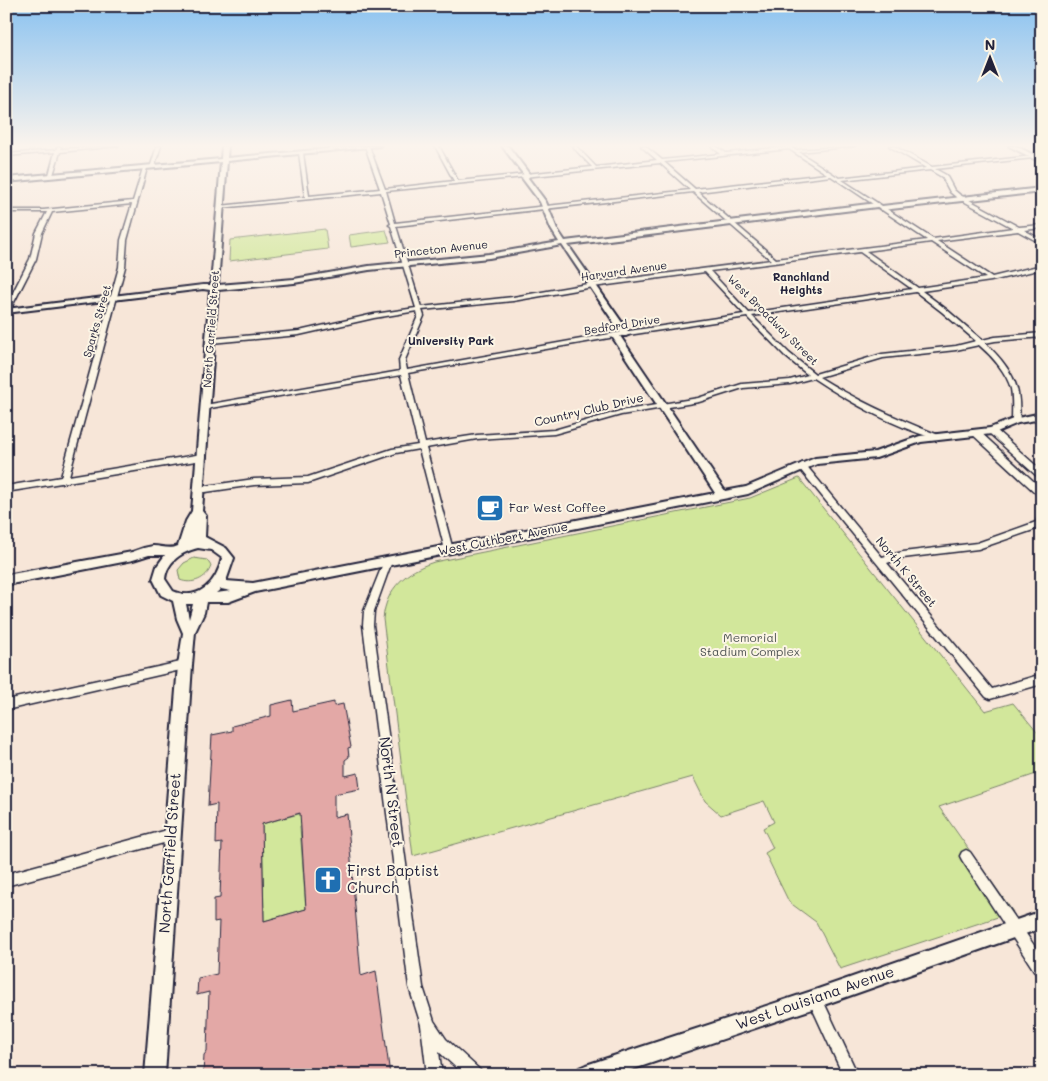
<svg xmlns="http://www.w3.org/2000/svg" width="1048" height="1081" font-family="Mali,sans-serif">
<rect width="100%" height="100%" fill="#f7e6d8"/>
<filter id="ink" filterUnits="userSpaceOnUse"><feTurbulence type="fractalNoise" baseFrequency=".02" numOctaves="2"/><feDisplacementMap in="SourceGraphic" scale="10" xChannelSelector="R" yChannelSelector="G"/><feConvolveMatrix kernelMatrix="1 2 1 2 8 2 1 2 1" color-interpolation-filters="sRGB"/></filter>
<g filter="url(#ink)">
<path fill="#d2e79b" stroke="#7a846b" d="M325 229 328 249 229 261 230 240Z
M386 230 390 242 351 247 349 235Z
M799 478 985 711 1013 703 1042 738V772L939 807 1013 912 840 969 816 922 789 902 765 853 773 848 763 828 774 822 764 801 721 815 705 801 693 777 413 856 383 619C386 588 406 571 434 562L750 498Z
M194 558 207 560 211 566C207 579 192 585 180 580L178 570 184 563Z
M313 810 314 823 300 827 306 909 264 921 262 824Z"/>
<path fill="#e3a8a6" stroke="#22223b" fill-rule="evenodd" d="M292 700 293 711 334 702V706L343 704 351 747 348 748 349 757 345 760V776L358 773 360 789 334 794V817L347 814 361 976 376 971 390 1075H203L204 1055 207 1051 209 992 197 995 198 978 217 974 219 921 214 922V899L220 898 222 843 216 844 217 804 208 806 212 735 232 731V726L271 716V705ZM300 813 306 909 264 921 262 824Z"/>
<g fill="none" stroke-linecap="round" stroke-linejoin="round">
<g stroke="#22223b" stroke-width="3">
<path id="street" d="M58 146 61 147 60 149 118 146 60 152 53 175 51 176 49 175 55 152 6 156V154L56 150Z
M157 146H161L154 167 150 168Z
M365 146H369L385 189 454 181 435 146H439L458 181 592 167 572 146H576L596 167 657 160 641 146H645L662 160 721 154 711 146H716L726 153 786 147 785 146H790L795 150 855 146 799 152 839 178 926 168 889 146H894L932 167 1042 155V157L935 169 946 175 954 190 960 195 1019 227 1042 225V228L1024 230 1042 240V244L1018 231 937 241 992 277 1042 265V269L991 281 922 291 946 309 982 340 995 337 1042 333V337L995 341 985 343C998 355 1013 372 1017 389 1020 399 1019 410 1020 421L1016 423 1012 421C1012 411 1013 400 1011 389 1007 373 992 356 979 345L956 350 883 358 819 377C856 400 895 418 936 434L937 436 933 438C891 425 849 402 813 378L790 384 743 388 699 402 621 415 554 434 477 439 426 448 453 550 452 552H446L445 550 419 449 396 453 308 483 254 485 199 493 196 492 195 490 196 488 199 487 254 479 308 477 392 449 418 445 401 375 205 409 201 407 205 405 400 371 399 360 418 316 417 311 374 318 299 335 211 343 208 341 211 339 299 331 374 314 416 308 391 226 389 225 391 224 381 192 220 208 218 207 220 206 305 197 299 153 301 152 303 153 309 196 380 189ZM789 149 827 174 695 189 664 162ZM660 163 690 190 395 223 386 191ZM930 170 942 177 950 192 956 197 1013 228 933 239 842 180ZM831 176 927 240 776 259 698 192ZM693 192 771 260 593 283 513 297 421 307 396 226ZM931 242 986 278 918 288 866 251ZM860 252 912 289 749 313 710 271ZM705 272 744 314 615 333 407 370 405 360 424 316 422 310 513 301 593 287ZM916 292 942 312 976 341 956 346 882 354 815 374 789 353 752 316ZM747 317 785 356 808 375 790 380 742 384 698 398 620 411 554 430 477 435 425 443 408 373 615 337Z
M145 167 147 168 127 240 125 267 69 476 202 454 206 457 202 460 6 492V486L61 477 119 267 121 240 132 204 52 212 42 233 36 259 9 312 6 314V306L30 259 36 233 47 212H6V210H43L133 201 143 168Z
M989 429H995L1042 471V479L1039 478 989 433Z
M972 430H978L1042 489V497L1039 496 972 434Z
M802 463 805 464 882 557 903 552 977 543 1036 522 1039 516 1042 515V527L978 549 903 558 887 563 992 689 1042 674V684L990 699 986 697 799 468 798 466Z
M388 558 391 559 392 561 374 611 373 625 423 987 434 1021 446 1039 480 1070 482 1075H464L439 1052 442 1075H427L421 1025 409 987 363 625 364 611 384 561 385 559Z
M185 661 189 662 190 665 189 668 185 669 6 710V700Z
M171 829 175 831 177 835 175 839 171 841 6 886V874Z
M966 850 970 852 1042 957V977L1037 975 962 860 960 856 962 852Z
M815 992 820 994 858 1075H843L808 999 810 994Z"/>
</g>
<g stroke="#22223b" stroke-width="4">
<path id="secondary" d="M222 146H228L227 158 360 146H380L227 161 218 285 294 279 369 266 489 254 559 242 551 229 540 202 522 178 524 175 502 146H508L530 175 528 178 546 202 557 229 565 241 877 203 880 205 877 207 568 245 630 334 626 336H623L562 245 489 258 369 270 294 283 218 290 202 511 206 516 205 537 226 548 234 558 226 581 253 583 715 493 611 335 615 333H618L725 491 746 487 815 458 875 452 920 436 990 428 1013 419 1042 413V419L1018 423 992 434 921 442 876 458 817 464 748 494 255 592 228 602H206L204 613 195 632 192 665 165 1075H145L178 665 183 633 177 619 173 601 161 595 153 579 157 566 165 555H149L133 560 6 585V575L132 552C139 549 146 547 153 546 162 546 170 550 178 546L186 521 192 511 210 290 203 289 6 313V309L203 285H211L221 162 6 182V178L221 159ZM198 548 211 550 222 558C217 582 199 602 173 591L165 579C167 561 182 552 198 548ZM221 589 231 591 216 593ZM186 604H193L189 619Z
M1009 146H1016L1042 159V163Z
M1042 188V192L882 210 879 208 882 206Z
M1042 911V928L815 1008 616 1075H576L579 1068 586 1065 815 990Z"/>
</g>
<use href="#street" fill="#fcf5e5" fill-rule="evenodd"/>
<use href="#secondary" fill="#fcf5e5" fill-rule="evenodd"/>
</g>
</g>
<linearGradient id="sky" x2="0" y2="1"><stop stop-color="#8ac2f0"/><stop offset="0.49" stop-color="#fbf4ed"/><stop offset="1" stop-color="#fbf4ed" stop-opacity="0"/></linearGradient>
<rect width="1048" height="297" fill="url(#sky)"/>
<defs>
<g id="cafe-square" transform="scale(1.4375)"><rect x="-9" y="-9" width="18" height="18" rx="4" fill="#1f6fb2" stroke="#fcf5e5"/><path d="M-5.5-4.5H6V0H3Q3 3.5 0 3.5H-2.5Q-5.5 3.5-5.5 0ZM3-3.2v2h1.7v-2ZM-6 4.5H4V6H-6Z" fill="#fff"/></g>
<g id="church-square" transform="scale(1.4375)"><rect x="-9" y="-9" width="18" height="18" rx="4" fill="#1f6fb2" stroke="#fcf5e5"/><path d="M-1.2-6h2.4v3.5h3.3v2.4h-3.3V6h-2.4V-.1h-3.3v-2.4h3.3Z" fill="#fff"/></g>
</defs>
<g fill-rule="evenodd">
<use href="#cafe-square" x="490" y="508"/>
<use href="#church-square" x="328" y="880"/>
</g>
<g text-anchor="middle" stroke-width="4" stroke-linejoin="round" paint-order="stroke">
<g font-size="11" fill="#22223b" stroke="#fcf5e5">
<text transform="translate(441 249) rotate(-6)" y="4">Princeton Avenue</text>
<text transform="translate(624 271) rotate(-8)" y="4">Harvard Avenue</text>
<text transform="translate(773 320) rotate(45)" y="4">West Broadway Street</text>
<text transform="translate(97 321) rotate(-74)" y="4">Sparks Street</text>
<text transform="translate(622 325) rotate(-9)" y="4">Bedford Drive</text>
<text transform="translate(211 329) rotate(-86)" y="4">North Garfield Street</text>
</g>
<g font-size="11" font-weight="bold" fill="#22223b" stroke="#fcf5e5">
<text x="801" y="281">Ranchland<tspan x="801" dy="13">Heights</tspan></text>
<text x="451" y="345">University Park</text>
</g>
<g font-size="12" fill="#22223b" stroke="#fcf5e5">
<text transform="translate(589 410) rotate(-13)" y="4">Country Club Drive</text>
<text transform="translate(503 539) rotate(-11)" y="4">West Cuthbert Avenue</text>
<text transform="translate(906 572) rotate(50)" y="4">North K Street</text>
</g>
<g font-size="12" fill="#22223b" stroke="#fcf5e5" text-anchor="start">
<text x="509" y="512">Far West Coffee</text>
</g>
<g font-size="12" fill="#4e5353" stroke="#fcf5e5">
<text x="750" y="642">Memorial<tspan x="750" dy="14">Stadium Complex</tspan></text>
</g>
<g font-size="15" fill="#22223b" stroke="#fcf5e5">
<text transform="translate(391 792) rotate(83)" y="5">North N Street</text>
<text transform="translate(170 853) rotate(-86)" y="5">North Garfield Street</text>
<text transform="translate(815 998) rotate(-19)" y="5">West Louisiana Avenue</text>
</g>
<g font-size="15" fill="#22223b" stroke="#fcf5e5" text-anchor="start">
<text x="347" y="876">First Baptist<tspan x="347" dy="17">Church</tspan></text>
</g>
</g>
<rect width="1048" height="1081" fill="none" stroke="#fcf5e5" stroke-width="25"/>
<rect x="12" y="12" width="1023" height="1056" fill="none" stroke="#22223b" stroke-width="2" filter="url(#ink)"/>
<g transform="translate(990 58)" stroke="#fcf5e5" stroke-width="4" paint-order="stroke">
<path d="M0-4L9 19L0 12L-9 19Z" fill="#22223b"/>
<text y="-8" font-size="14" font-weight="bold" text-anchor="middle" fill="#22223b">N</text>
</g>
</svg>
